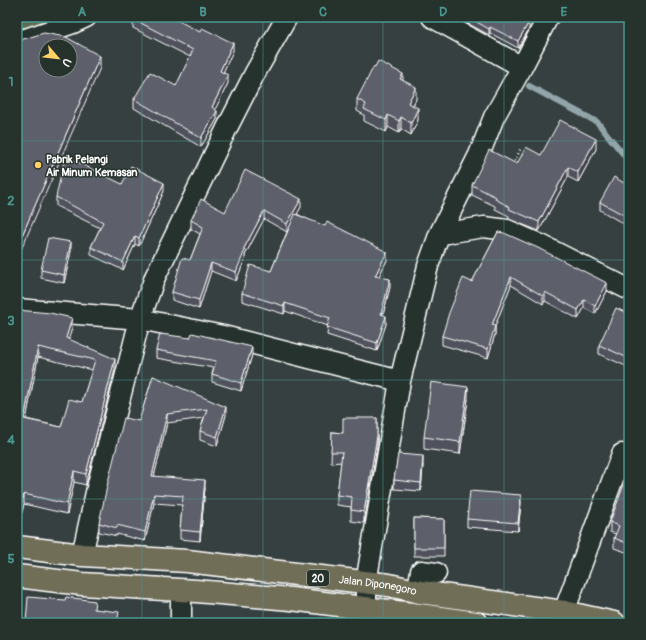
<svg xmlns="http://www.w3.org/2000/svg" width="646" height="640" font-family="Pangolin,sans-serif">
<rect width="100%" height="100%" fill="#364040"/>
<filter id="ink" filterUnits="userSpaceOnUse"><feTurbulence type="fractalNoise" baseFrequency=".025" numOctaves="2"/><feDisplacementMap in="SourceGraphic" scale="8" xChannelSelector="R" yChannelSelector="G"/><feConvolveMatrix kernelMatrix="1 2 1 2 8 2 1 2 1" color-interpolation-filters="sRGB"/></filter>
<g filter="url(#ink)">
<path fill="#5b6e51" stroke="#adb6a8" d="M17 17H62L32 27 17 28Z"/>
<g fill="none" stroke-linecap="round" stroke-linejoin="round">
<path stroke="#92a5a9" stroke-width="6" d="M529 86 597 122 629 161"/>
<g stroke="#fff" stroke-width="23">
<path id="minor" d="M432 17 522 67
M17 42 73 23 86 17
M439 235 452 232 484 227 507 230 543 246 626 288
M17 309 140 319 223 336 400 381
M82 555 97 488 140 319 155 277 227 128 255 73 287 17
M420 592 419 583 421 571 436 573
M366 608V583L400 381 428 266 439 235 479 155 494 117 522 67 548 17
M564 612 622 454
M181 623V590"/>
</g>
<g stroke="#fff" stroke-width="25">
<g id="highway">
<path id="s1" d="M17 547 82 555 187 561 389 585 420 592 564 612 614 623"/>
<path d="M17 576 82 584 196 591 291 599 412 614 476 623"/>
</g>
</g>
<path stroke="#fff" stroke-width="2.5" stroke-dasharray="1 3" stroke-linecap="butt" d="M513 165 521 148"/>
<use href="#minor" stroke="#26332d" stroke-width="20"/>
<use href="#highway" stroke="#716e59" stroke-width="22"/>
</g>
<path fill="#50515c" stroke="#fff" fill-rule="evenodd" d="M456 17H522L521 18 529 29 518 48 490 33 489 35Z
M133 19 233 51 223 72 228 83 215 109 217 119 201 147 134 108V99L176 86 190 57 133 28Z
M403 80 416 99 413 106 418 120 411 135 401 129 399 133 388 127 386 132 364 121V115L357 111V99Z
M596 149 578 182 568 177 539 231 509 219V216L495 209V206L472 195V185L517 164 541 155Z
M122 184 164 191 139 246 135 244 123 270 91 255V247L100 228 56 206V197Z
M629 186V227L600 210V202Z
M301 207 297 214 387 260 379 276 390 287 383 315 386 324 377 351 327 335 328 326 285 311 284 314 242 301V293L271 271 287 232 264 219 245 255V259L236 281 211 271 199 309 172 300V292L190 260 200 234 191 229V220L225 212Z
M498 232 607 291 595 314 584 308 578 319 545 301 543 304 511 285 495 326V334L488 358 442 345V336L472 282Z
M71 251 64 283 41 278V270Z
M17 310 72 328 68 339 115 369 86 485 74 482 67 514 24 504 18 527 17 526ZM38 357 92 370 82 402 61 427 26 419Z
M629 314V364L628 367 599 354V345Z
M156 350 252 355 241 391 212 382V374L214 368 156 358Z
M153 376 226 415 217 446 200 440V431L204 418 167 423 154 476 205 488 200 541 180 539V530L182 505 154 503 145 541 117 534V536L99 532V523L139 421Z
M468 399 460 454 424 449V437Z
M377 418V446L364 523 351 521V507L337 505V495L341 462 331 463 332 432 343 433Z
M423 465 421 491 394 489V480Z
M629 483V553L614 548V538L616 534 610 532V522Z
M521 503 518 531 467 527V519Z
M414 518 444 519V556H414Z"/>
<path fill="#41424b" stroke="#fff" d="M529 22V29L518 48V41Z
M490 27V33L489 35V29Z
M233 43V51L220 79V71Z
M100 56V68L17 259V247Z
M403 74V86L400 79Z
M228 75V83L212 116V107Z
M416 87V99L408 115V103Z
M418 108V120L411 135V123Z
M217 111V119L201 147V138Z
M388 115V127L386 132V120Z
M401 117V129L399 133V121Z
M596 139V149L578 182V172Z
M568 167V177L539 231V222Z
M164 183V191L139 246V238Z
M301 199V207L287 232V224Z
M264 211V219L245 255V259L236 281V272L243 250Z
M135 236V244L123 270V262Z
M71 242V251L64 283V275Z
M387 252V260L375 284V276Z
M211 263V271L199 309V300Z
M511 277V285L495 326V334L488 358V349L492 325Z
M390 279V287L381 322V314Z
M607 283V291L595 314V306Z
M545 292V301L543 304V296Z
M584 300V308L578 319V310Z
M285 303V311L284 314V306Z
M386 316V324L377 351V343Z
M72 318V328L66 348V338Z
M38 347V357L24 430V419Z
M252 347V355L241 391V383Z
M629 356V364L628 367V358Z
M115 359V369L86 485V474Z
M468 387V399L460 454V442Z
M226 407V415L217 446V437Z
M167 414V423L152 485V476Z
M377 436V446L364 523V512Z
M423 456V465L421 491V483Z
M74 471V482L67 514V504Z
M205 480V488L200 541V532Z
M24 494V504L18 527V516Z
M154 494V503L145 541V532Z
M521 495V503L518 531V523Z"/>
<path fill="#5d5e6b" stroke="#fff" fill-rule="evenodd" d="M135 17H171L200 32 202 28 233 43 220 71 228 75 212 107 217 111 201 138 134 99 150 72 176 86 193 50 133 19Z
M468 17H520L529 22 518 41 490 27 489 29Z
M44 33 66 37 100 56 17 247V41ZM46 46H70V70H46Z
M378 61 403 74 400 79 416 87 408 103 418 108 411 123 401 117 399 121 388 115 386 120 364 109 366 104 357 99 374 66 375 67Z
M560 120 596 139 578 172 568 167 539 222 509 209 510 207 495 199 496 197 472 185 489 150 517 164 526 147 541 155Z
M65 156 122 184 131 166 164 183 139 238 135 236 123 262 91 247 103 222 56 197Z
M245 170 301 199 287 224 264 211 243 250H245L236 272 211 263 199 300 172 292 182 258 190 260 203 227 191 220 201 199 225 212Z
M614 177 629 186V218L600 202Z
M295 214 325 226 327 222 387 252 375 276 390 279 381 314 386 316 377 343 327 327 330 318 285 303 284 306 242 293 250 265 271 271Z
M498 232 504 233 538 248 607 283 595 306 584 300 578 310 545 292 543 296 511 277 492 325 495 326 488 349 442 336 449 313 463 278 472 282Z
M48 238 71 242 64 275 41 270Z
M616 308 629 314V333L628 335H629V356L628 358 599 345Z
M17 310 50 313 72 318 66 338 115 359 86 474 74 471 67 504 24 494 18 516H17ZM38 347 95 360 82 402 69 399 61 427 24 419Z
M192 333 252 347 241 383 212 374 216 361 156 350 160 334 190 338Z
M153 376 226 407 217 437 200 431 207 409 167 414 152 476 205 480 200 532 180 530 183 496 154 494 145 532 117 525V528L99 523 108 482 124 418 139 421Z
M431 382 468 387 460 442 424 437Z
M343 418H377V436L364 512 351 510 352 497 337 495 342 452H331L332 432 343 433Z
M398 454 423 456 421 483 394 480Z
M625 482 629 483V544L614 538 619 526 610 522Z
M470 491 521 495 518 523 467 519Z
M414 518 444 519V548H414Z
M28 597 65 600 66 597 95 601 94 609 119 612 117 623H26Z
M305 620 326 621V623H305Z"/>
</g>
<path fill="none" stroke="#4b9892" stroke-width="1" stroke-opacity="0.55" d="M142 17V623M263 17V623M383 17V623M504 17V623M17 141H629M17 260H629M17 380H629M17 499H629"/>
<circle fill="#ffd166" stroke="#26332d" stroke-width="1.5" cx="38" cy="165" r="4"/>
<g text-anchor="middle" stroke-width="3" stroke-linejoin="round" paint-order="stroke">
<rect fill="#26332d" stroke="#bec2c0" stroke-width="1" x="307" y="570" width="22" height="16" rx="3"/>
<g font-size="10" font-weight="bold" fill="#fff">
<text x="318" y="582">20</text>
</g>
<g font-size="11" font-weight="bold" fill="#fff" stroke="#26332d" text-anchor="start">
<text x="46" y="163">Pabrik Pelangi<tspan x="46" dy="13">Air Minum Kemasan</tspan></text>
</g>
<g font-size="11" fill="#fff" stroke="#26332d">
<text dy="4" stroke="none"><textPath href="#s1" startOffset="363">Jalan Diponegoro</textPath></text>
</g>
</g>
<rect width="646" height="640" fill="none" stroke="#26332d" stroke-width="44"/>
<g transform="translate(58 58) rotate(118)"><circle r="19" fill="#26332d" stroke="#7d8581"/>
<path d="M0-3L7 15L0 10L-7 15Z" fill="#ffd166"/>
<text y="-6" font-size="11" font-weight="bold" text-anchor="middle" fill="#ffffff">U</text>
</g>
<rect x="22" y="22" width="602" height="596" fill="none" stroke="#4b9892" stroke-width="1.5"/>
<g font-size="13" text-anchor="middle" font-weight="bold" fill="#4b9892">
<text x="82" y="16">A</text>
<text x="203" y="16">B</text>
<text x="323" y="16">C</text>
<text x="443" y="16">D</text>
<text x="564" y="16">E</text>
<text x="11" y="86">1</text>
<text x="11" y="205">2</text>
<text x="11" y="325">3</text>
<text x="11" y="444">4</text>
<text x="11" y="563">5</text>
</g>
</svg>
